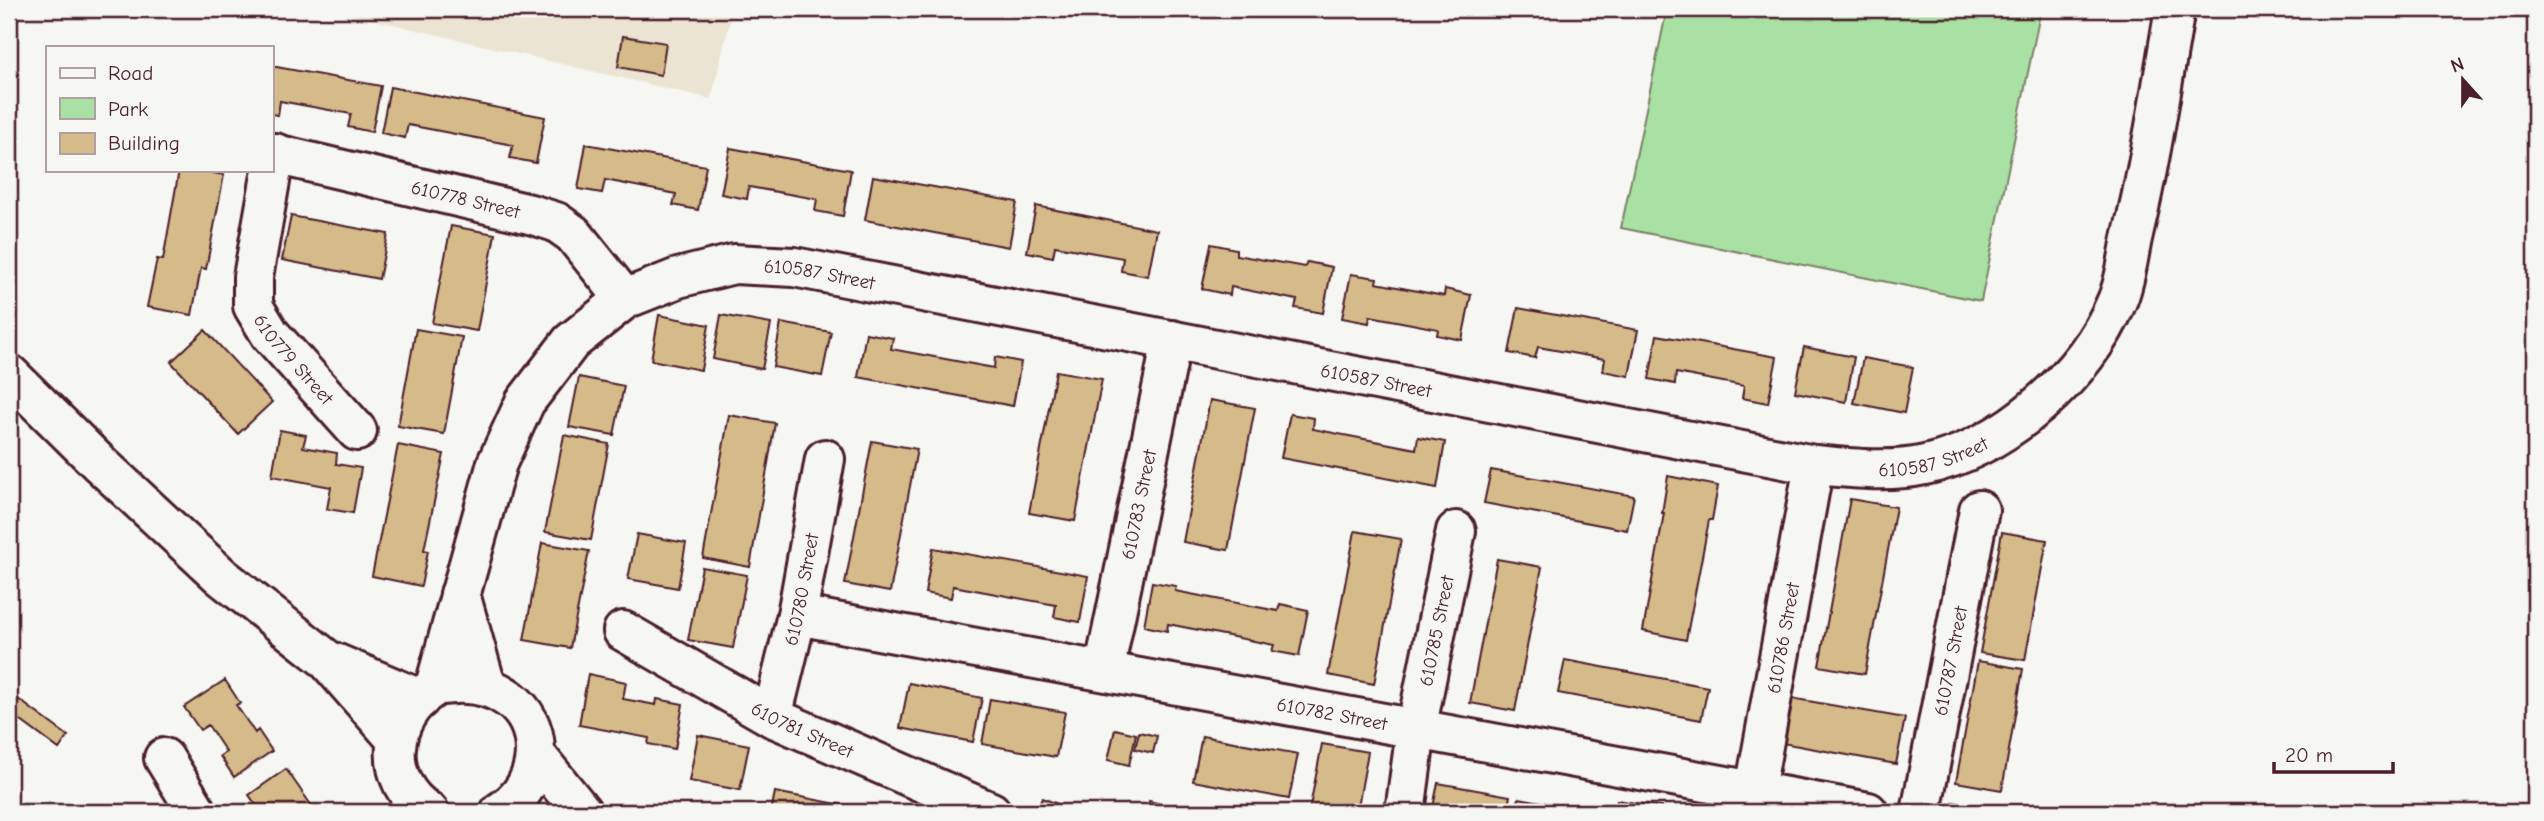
<svg xmlns="http://www.w3.org/2000/svg" width="2544" height="821" font-family="'Comic Neue',sans-serif">
<rect width="100%" height="100%" fill="#f6f6f2"/>
<filter id="ink" filterUnits="userSpaceOnUse"><feTurbulence type="fractalNoise" baseFrequency=".0143" numOctaves="2"/><feDisplacementMap in="SourceGraphic" scale="14" xChannelSelector="R" yChannelSelector="G"/><feConvolveMatrix kernelMatrix="1 2 1 2 8 2 1 2 1" color-interpolation-filters="sRGB"/></filter>
<g filter="url(#ink)">
<path fill="#ece4d3" d="M328 9H733L711 99Z"/>
<path fill="#a9e0a3" stroke="#7a8067" stroke-width="2" d="M1667 9H2041L1981 301 1621 228Z"/>
<path fill="#d5ba8a" stroke="#4a1f2b" stroke-width="2" d="M623 36 666 43 661 75 618 67Z
M271 66 381 86 372 132 348 127 351 114 280 101 278 115 271 114Z
M390 87 545 117 536 163 510 158 513 145 408 125 405 138 381 133Z
M586 144 706 166 698 210 673 205 676 194 605 180 602 193 578 189Z
M730 148 851 170 843 216 815 211 817 199 749 187 747 199 721 194Z
M179 170H198L224 175 206 269 201 268 192 315 147 307 157 259 163 260Z
M873 176 1017 202 1009 247 865 220Z
M1036 206 1157 230 1148 276 1121 271 1123 258 1055 246 1053 257 1027 252Z
M291 216 388 234 379 279 282 260Z
M451 226 495 234 477 331 432 323Z
M1211 244 1236 249V255L1305 267 1307 262 1332 267 1323 313 1295 308 1297 300 1231 287 1230 295 1202 289Z
M1351 274 1377 278 1376 283 1444 296 1445 289 1471 295 1462 340 1437 335 1438 329 1370 316 1369 323 1342 318Z
M1518 308 1638 330 1629 376 1603 371 1605 359 1538 347 1535 358 1509 353Z
M659 315 709 325 701 370 651 360Z
M721 315 771 324 762 369 713 359Z
M781 323 831 332 822 376 773 367Z
M416 329 462 337 444 434 398 426Z
M205 330 272 402 238 434 171 362Z
M866 333 893 338 891 349 994 368 995 357 1021 362 1013 406 858 377Z
M1657 335 1777 357 1768 403 1742 398 1744 386 1676 373 1675 384 1649 379Z
M1804 347 1854 357 1846 402 1795 392Z
M1863 358 1913 367 1904 413 1854 403Z
M1056 371 1102 379 1075 521 1029 513Z
M579 377 624 386 614 435 569 427Z
M1210 400 1255 408 1228 550 1183 542Z
M1290 414 1314 418 1313 429 1416 449 1418 437 1445 442 1437 488 1281 458Z
M729 415 775 423 750 567 703 558Z
M280 430 306 435 303 447 337 453 336 464 361 468 353 513 327 509 331 487 272 476Z
M564 435 609 444 591 540 545 532Z
M872 441 917 449 890 592 845 584Z
M398 445 444 454 424 550 428 551 421 586 372 576Z
M1491 470 1634 496 1627 530 1484 503Z
M1668 476 1718 486 1712 520H1709L1686 640 1643 631 1664 513H1662Z
M1850 499 1896 507 1865 674 1819 666Z
M1355 531 1401 539 1374 684 1328 675Z
M2002 532 2047 540 2025 660 1980 653Z
M637 534 686 543 678 588 628 579Z
M542 543 589 551 570 648 524 640Z
M933 548 1088 576 1080 622 1054 617 1056 605 953 586 951 598 925 593Z
M1497 559 1542 567 1515 711 1470 703Z
M702 567 747 575 733 648 688 640Z
M1152 582 1176 586 1175 591 1278 611 1280 604 1308 610 1299 656 1272 651 1274 645 1168 624 1167 631 1144 626Z
M1565 660 1708 687 1701 720 1558 693Z
M1978 661 2023 669 2002 790 1956 782Z
M588 674 626 682 623 699 656 705 657 699 683 704 675 749 648 744 649 738 579 725Z
M225 680 240 703 236 705 255 733 258 730 272 751 234 777 220 756 226 752 208 725 200 730 184 707Z
M909 683 982 698 973 742 900 728Z
M10 693 68 736 59 749 9 712Z
M1785 697 1905 718 1896 764 1777 742Z
M990 699 1065 712 1056 757 982 744Z
M1115 729 1136 734 1129 765 1108 760Z
M1139 732 1157 736 1153 753 1135 749Z
M698 735 749 745 740 790 689 781Z
M1202 736 1298 754 1289 799 1193 781Z
M1322 744 1368 752 1357 812H1309Z
M286 769 316 812H275L273 810 269 812H261L249 795Z
M1438 783 1510 796 1507 812H1432Z
M775 792 879 812H771Z
M1042 798 1076 811 1036 812Z
M1519 798 1591 811V812H1516Z
M1617 800 1661 807V812H1615Z
M1149 801 1185 810V812H1146Z
M1953 802 1998 810V812H1951Z"/>
<g fill="none" stroke-linecap="round" stroke-linejoin="round">
<g stroke="#4a1f2b" stroke-width="44">
<g id="minor">
<path id="s1" d="M271 153 530 214 556 222 573 234 625 299"/>
<path id="s2" d="M275 153 253 277V306L270 334 357 431"/>
<path d="M9 374 98 462 222 577 326 659 396 739"/>
<path d="M460 594 486 686"/>
<path id="s3" d="M797 615 1868 812"/>
<path id="s4" d="M623 631 772 717 991 812"/>
<path d="M335 663 420 699"/>
<path id="s5" d="M1104 671 1172 340"/>
<path id="s6" d="M435 686 497 463 525 402 571 342 625 299 678 278 734 264 794 267 1814 465C1852 468 1888 473 1925 465 2005 447 2086 376 2117 301 2126 281 2128 255 2133 234 2151 160 2162 84 2175 9"/>
<path id="s7" d="M772 717 797 615 825 459"/>
<path d="M535 754 582 812"/>
<path d="M164 758 197 812"/>
<path d="M429 812C381 782 387 717 433 688 439 684 447 685 454 684 495 681 534 705 535 750 535 776 522 799 500 812"/>
<path id="s8" d="M1405 812 1416 730 1456 531"/>
<path id="s9" d="M1751 812 1814 465"/>
<path id="s10" d="M1921 812 1979 510"/>
</g>
</g>
<use href="#minor" stroke="#f6f6f2" stroke-width="38"/>
</g>
</g>
<g text-anchor="middle" stroke-width="5" stroke-linejoin="round" paint-order="stroke">
<g font-size="19" fill="#4a1f2b" stroke="#f6f6f2">
<text dy="7" stroke="none"><textPath href="#s1" startOffset="200">610778 Street</textPath></text>
<text dy="7" stroke="none"><textPath href="#s6" startOffset="644">610587 Street</textPath></text>
<text dy="7" stroke="none"><textPath href="#s2" startOffset="222">610779 Street</textPath></text>
<text dy="7" stroke="none"><textPath href="#s6" startOffset="1211">610587 Street</textPath></text>
<text dy="7" stroke="none"><textPath href="#s6" startOffset="1778">610587 Street</textPath></text>
<text dy="7" stroke="none"><textPath href="#s5" startOffset="170">610783 Street</textPath></text>
<text dy="7" stroke="none"><textPath href="#s7" startOffset="131">610780 Street</textPath></text>
<text dy="7" stroke="none"><textPath href="#s8" startOffset="184">610785 Street</textPath></text>
<text dy="7" stroke="none"><textPath href="#s9" startOffset="177">610786 Street</textPath></text>
<text dy="7" stroke="none"><textPath href="#s10" startOffset="154">610787 Street</textPath></text>
<text dy="7" stroke="none"><textPath href="#s3" startOffset="544">610782 Street</textPath></text>
<text dy="7" stroke="none"><textPath href="#s4" startOffset="205">610781 Street</textPath></text>
</g>
</g>
<rect width="2544" height="821" fill="none" stroke="#f6f6f2" stroke-width="35"/>
<rect x="18" y="18" width="2509" height="786" fill="none" stroke="#4a1f2b" stroke-width="2.5" filter="url(#ink)"/>
<rect x="46" y="46" width="228" height="126" fill="#f6f6f2" stroke="#b1a0a2" stroke-width="2"/>
<rect x="60" y="68" width="35" height="10" fill="#f6f6f2" stroke="#b1a0a2" stroke-width="2"/>
<text x="108" y="80" font-size="21" fill="#4a1f2b">Road</text>
<rect x="60" y="98" width="35" height="21" fill="#a9e0a3" stroke="#b1a0a2" stroke-width="2"/>
<text x="108" y="116" font-size="21" fill="#4a1f2b">Park</text>
<rect x="60" y="133" width="35" height="21" fill="#d5ba8a" stroke="#b1a0a2" stroke-width="2"/>
<text x="108" y="150" font-size="21" fill="#4a1f2b">Building</text>
<g transform="translate(2463 80) rotate(339)" stroke="#f6f6f2" stroke-width="5" paint-order="stroke">
<path d="M0-5L12 26L0 18L-12 26Z" fill="#4a1f2b"/>
<text y="-10" font-size="19" font-weight="bold" text-anchor="middle" fill="#4a1f2b">N</text>
</g>
<path d="M2274 762v10h119v-10" fill="none" stroke="#4a1f2b" stroke-width="3.5"/>
<text x="2285" y="762" font-size="21" fill="#4a1f2b" stroke="#f6f6f2" stroke-width="5" paint-order="stroke">20 m</text>
</svg>
